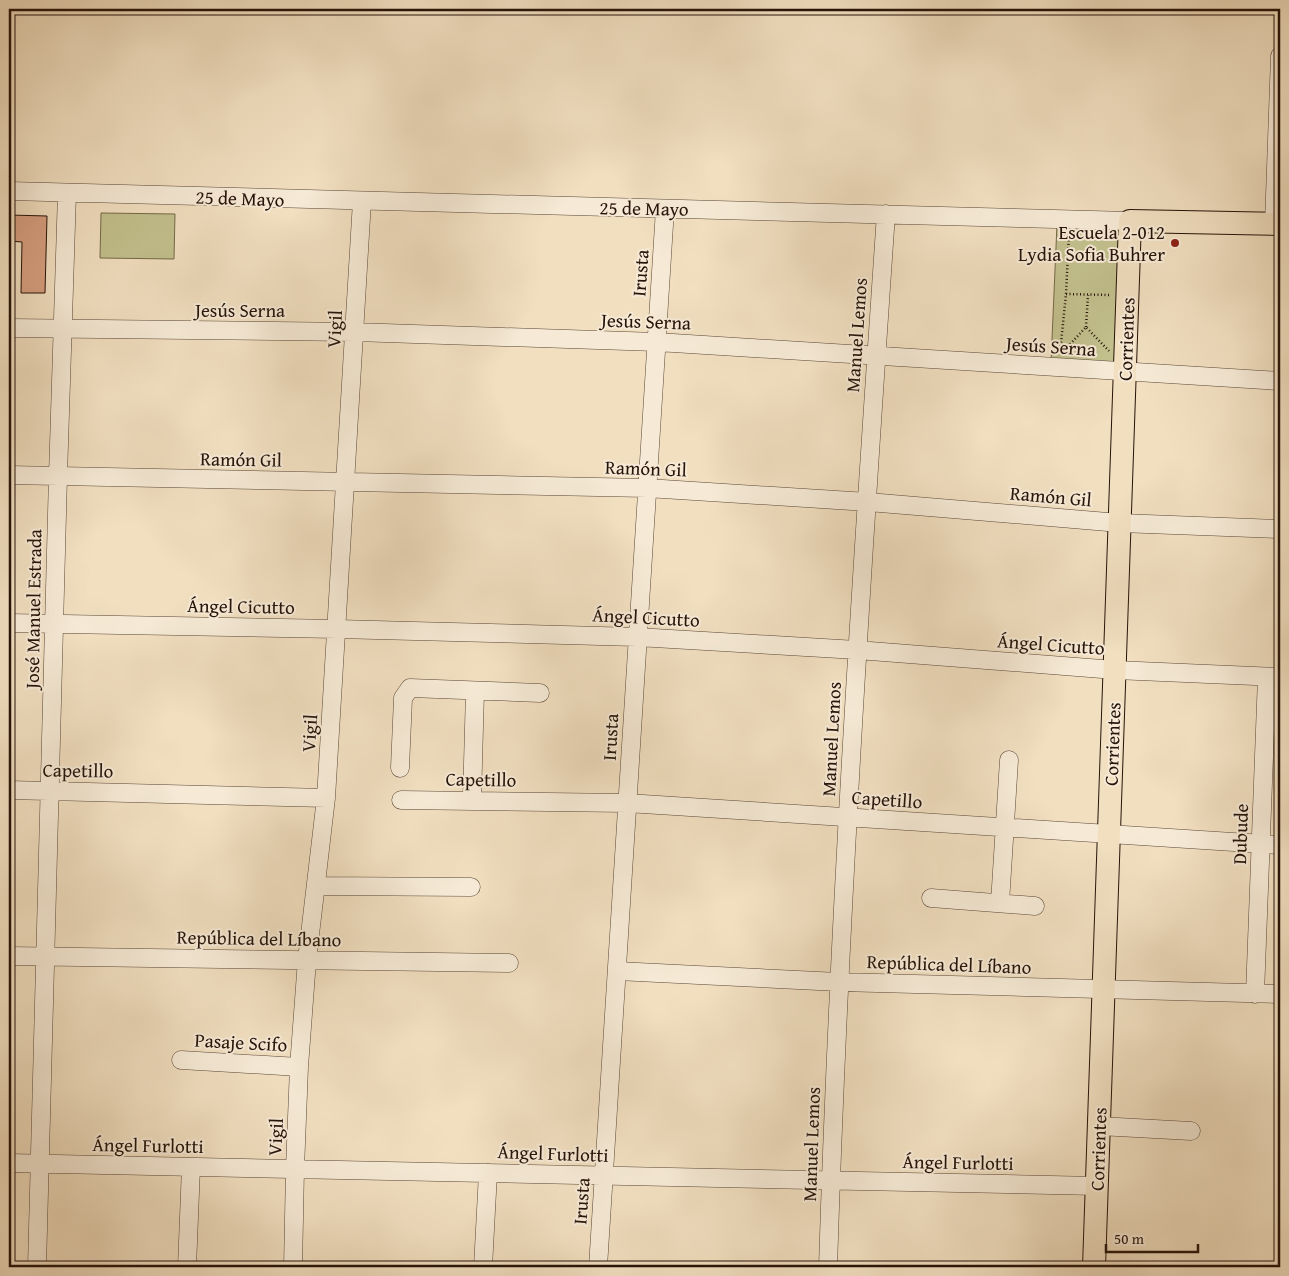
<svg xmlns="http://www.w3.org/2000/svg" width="1289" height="1276" font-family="'Gentium Book Plus',serif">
<rect width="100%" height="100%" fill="#f1dfc0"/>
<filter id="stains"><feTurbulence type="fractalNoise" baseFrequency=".004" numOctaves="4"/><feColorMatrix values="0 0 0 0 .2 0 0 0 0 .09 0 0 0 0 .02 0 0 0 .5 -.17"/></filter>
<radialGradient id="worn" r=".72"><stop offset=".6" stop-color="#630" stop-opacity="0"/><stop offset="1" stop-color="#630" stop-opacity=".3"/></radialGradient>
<path fill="#c2c08d" stroke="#746a4b" d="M101 213 175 214 174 259 100 258Z
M1057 224 1122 226 1117 365 1051 362Z"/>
<path fill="#d69f80" stroke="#261309" d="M9 215 47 216 45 293H21L22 242 9 241Z"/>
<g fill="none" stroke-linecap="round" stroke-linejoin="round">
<g stroke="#594637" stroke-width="19">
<path id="minor" d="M9 191 1130 221
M1274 224 1280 56
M9 328 355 332 657 342 1280 381
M9 475 647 488 868 502 1120 523 1280 529
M9 623 337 629 637 637 857 650 1115 670 1280 677
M400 768 403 698 410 688 540 693
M9 790 326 798
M401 800 627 803 1280 845
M472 800 475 691
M316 886 471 887
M931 898 1035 906
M1000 903 1009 760
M9 956 509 963
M617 971 839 982 1280 994
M1255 994 1267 677
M181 1060 299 1067
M1099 1126 1191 1131
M9 1163 1097 1186
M37 1267 58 476 67 193
M187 1267 191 1167
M293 1267 295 1169 299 1067 307 960 326 798 362 201
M483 1267 488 1173
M598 1267 665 209
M828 1267C839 916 862 565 886 214"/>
</g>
<g stroke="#261309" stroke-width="24">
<path id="major" d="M1094 1267 1130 221 1280 224"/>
</g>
<path stroke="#261309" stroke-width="2.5" stroke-dasharray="1 2.5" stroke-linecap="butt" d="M1066 294 1110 295
M1086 327 1088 295
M1063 352 1086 327 1109 351
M1060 353 1066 294 1069 233"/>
<use href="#minor" stroke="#f6ead6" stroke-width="18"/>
<use href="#major" stroke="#f1dfc0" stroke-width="22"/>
</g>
<circle fill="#8f2418" stroke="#f6ead6" stroke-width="2" cx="1175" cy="243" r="5"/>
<g text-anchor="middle" stroke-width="4" stroke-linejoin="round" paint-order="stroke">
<g font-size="19" fill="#261309" stroke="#f6ead6">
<text transform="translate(240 198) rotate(2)" y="7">25 de Mayo</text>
<text transform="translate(644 208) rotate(1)" y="7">25 de Mayo</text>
<text transform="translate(640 273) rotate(-86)" y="7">Irusta</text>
<text x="240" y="317">Jesús Serna</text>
<text transform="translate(646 321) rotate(2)" y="7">Jesús Serna</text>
<text transform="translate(334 329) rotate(-87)" y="7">Vigil</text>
<text transform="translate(856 335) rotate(-86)" y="7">Manuel Lemos</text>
<text transform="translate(1126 339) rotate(-88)" y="7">Corrientes</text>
<text transform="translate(1051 346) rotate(4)" y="7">Jesús Serna</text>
<text transform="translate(241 459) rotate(1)" y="7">Ramón Gil</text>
<text transform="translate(646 468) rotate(2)" y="7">Ramón Gil</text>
<text transform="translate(1051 496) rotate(5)" y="7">Ramón Gil</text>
<text transform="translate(241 606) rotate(1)" y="7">Ángel Cicutto</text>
<text transform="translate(33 609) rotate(-89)" y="7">José Manuel Estrada</text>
<text transform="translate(646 617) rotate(3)" y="7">Ángel Cicutto</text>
<text transform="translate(1051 644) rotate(4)" y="7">Ángel Cicutto</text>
<text transform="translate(309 733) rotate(-86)" y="7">Vigil</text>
<text transform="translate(610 737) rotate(-87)" y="7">Irusta</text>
<text transform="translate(831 739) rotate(-87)" y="7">Manuel Lemos</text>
<text transform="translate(1112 744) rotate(-88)" y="7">Corrientes</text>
<text transform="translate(78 770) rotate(1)" y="7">Capetillo</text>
<text transform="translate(481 779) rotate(1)" y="7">Capetillo</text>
<text transform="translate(887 799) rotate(4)" y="7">Capetillo</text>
<text transform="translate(1240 834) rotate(-88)" y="7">Dubude</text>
<text transform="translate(259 938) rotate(1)" y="7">República del Líbano</text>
<text transform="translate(949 964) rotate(2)" y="7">República del Líbano</text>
<text transform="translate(241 1042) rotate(3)" y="7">Pasaje Scifo</text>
<text transform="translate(275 1137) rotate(-87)" y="7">Vigil</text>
<text transform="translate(811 1144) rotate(-88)" y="7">Manuel Lemos</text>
<text transform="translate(148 1145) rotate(1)" y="7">Ángel Furlotti</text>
<text transform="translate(1098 1149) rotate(-88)" y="7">Corrientes</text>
<text transform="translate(553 1153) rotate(2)" y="7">Ángel Furlotti</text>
<text transform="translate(958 1162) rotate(1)" y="7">Ángel Furlotti</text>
<text transform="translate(581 1201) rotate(-86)" y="7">Irusta</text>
</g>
<g font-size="19" fill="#261309" stroke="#f6ead6" text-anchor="end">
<text x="1165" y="239">Escuela 2-012<tspan x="1165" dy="22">Lydia Sofia Buhrer</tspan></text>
</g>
</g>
<rect width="1289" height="1276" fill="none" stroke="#f1dfc0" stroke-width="30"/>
<rect x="10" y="10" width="1269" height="1256" fill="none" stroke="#261309" stroke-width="2.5"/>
<rect x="15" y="15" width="1259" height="1246" fill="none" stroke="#261309"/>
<path d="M1106 1244v8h92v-8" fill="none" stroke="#261309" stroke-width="2.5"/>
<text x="1114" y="1244" font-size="15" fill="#261309" stroke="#f6ead6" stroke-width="4" paint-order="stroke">50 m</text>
<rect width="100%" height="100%" filter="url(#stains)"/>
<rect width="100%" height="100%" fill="url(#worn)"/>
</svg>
